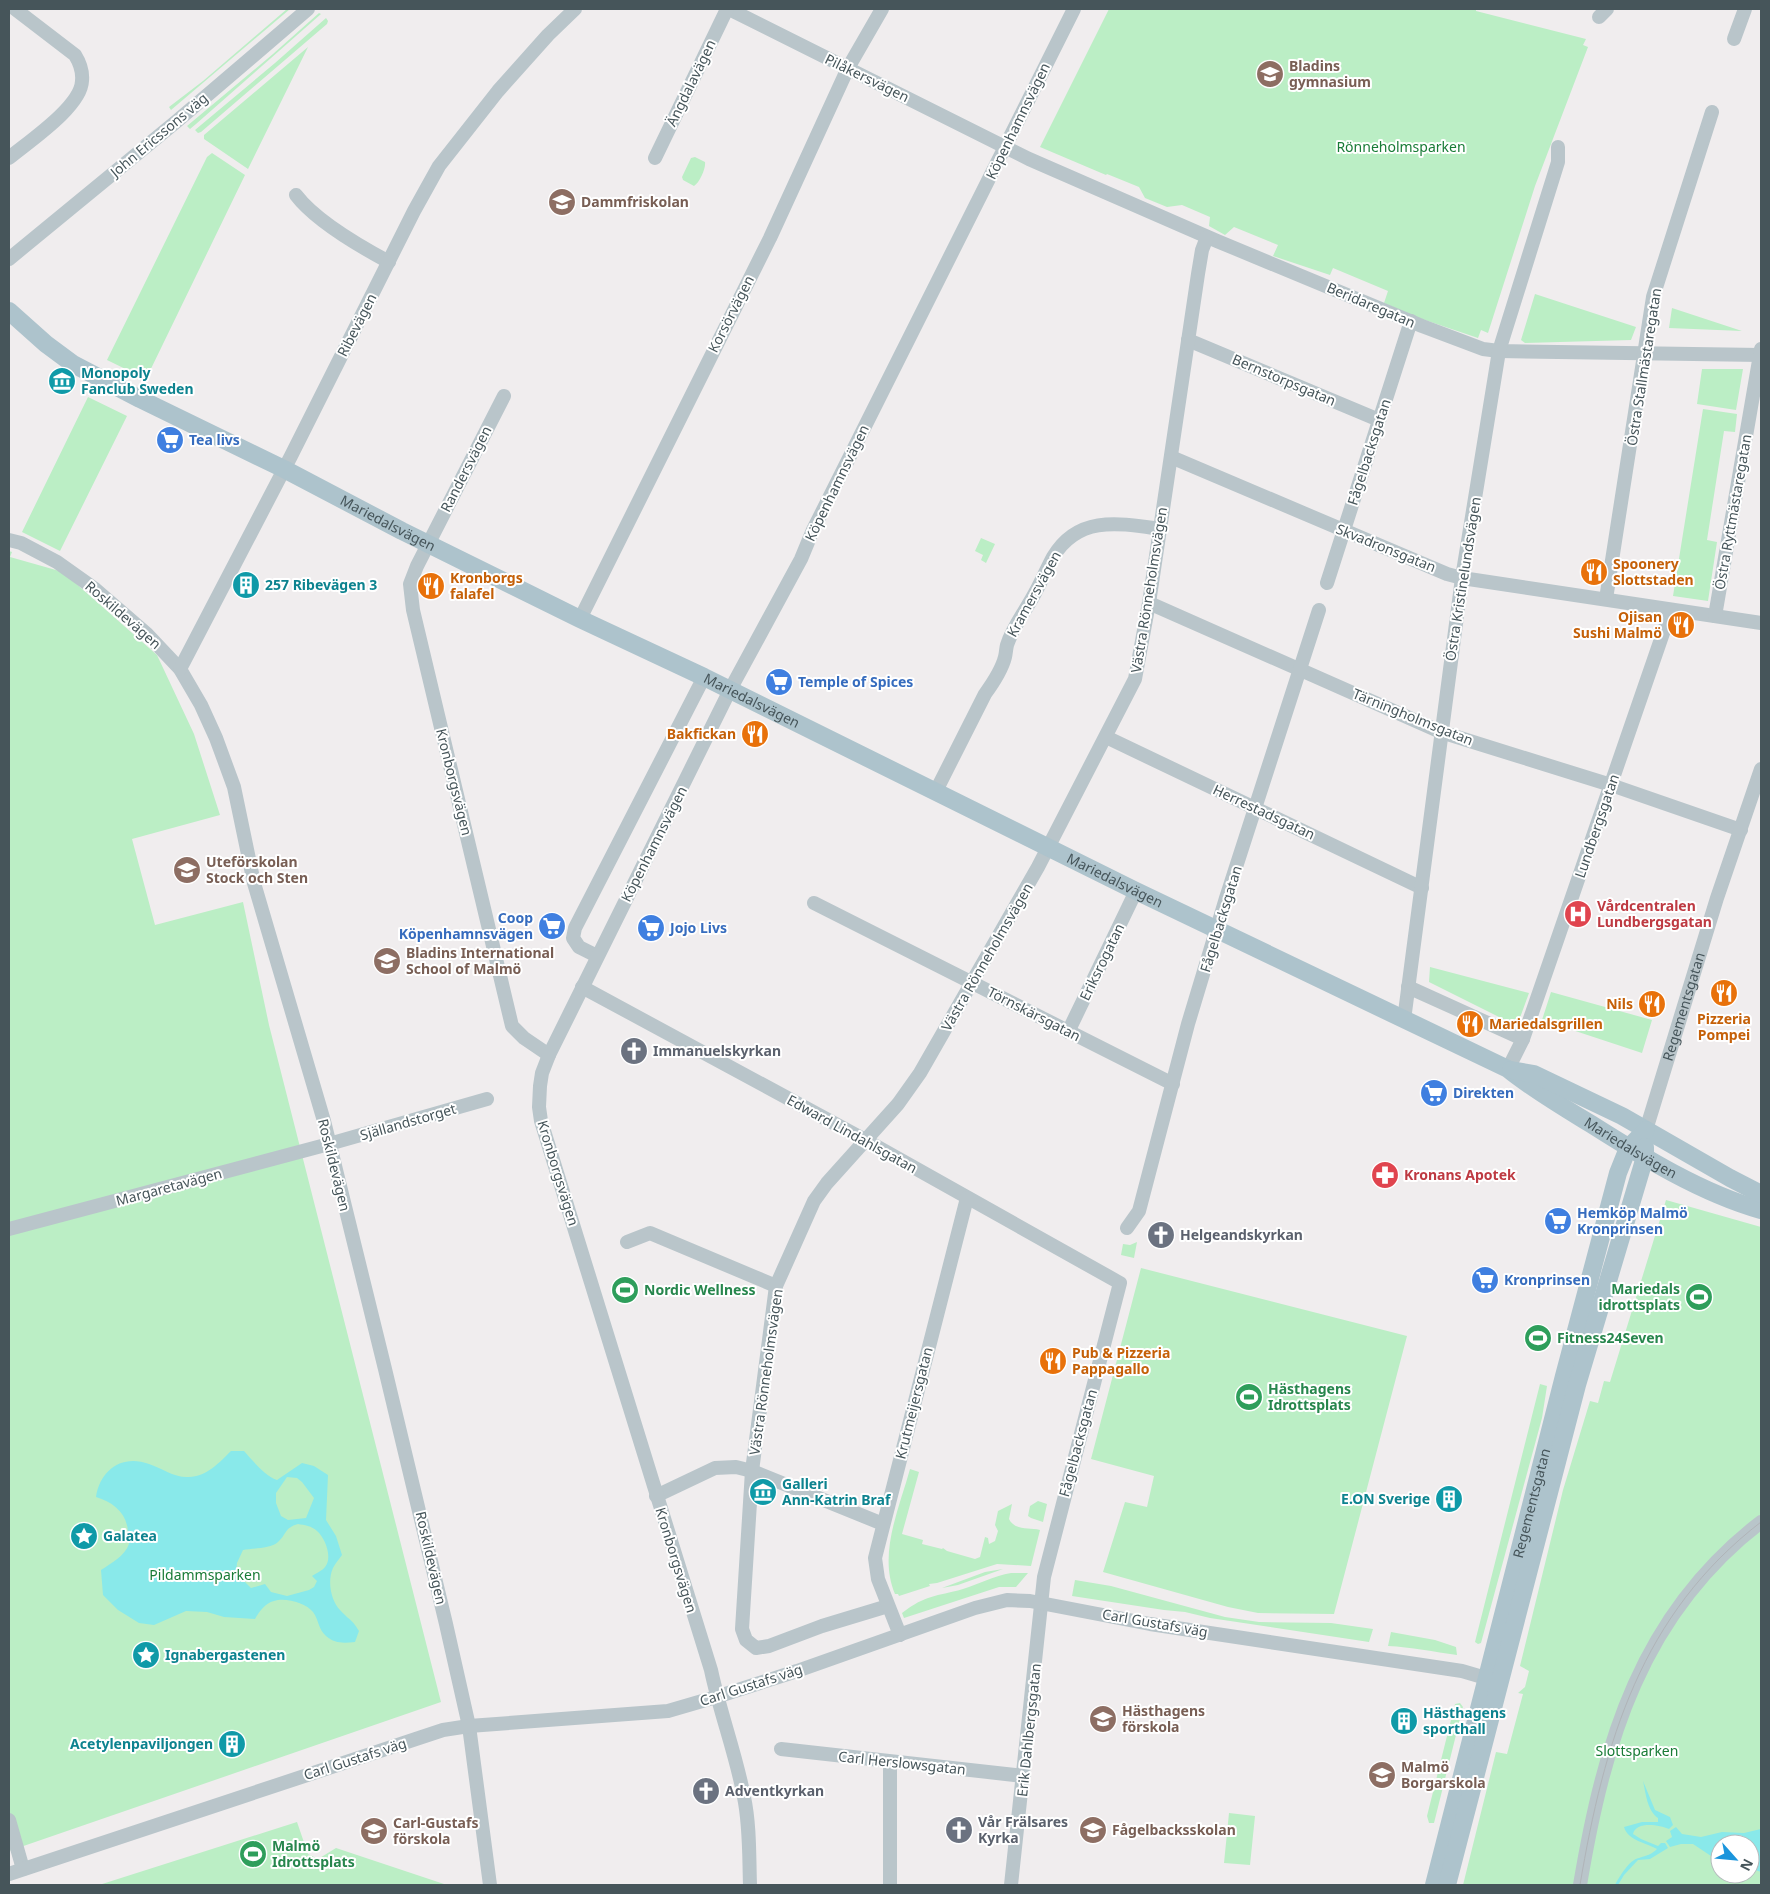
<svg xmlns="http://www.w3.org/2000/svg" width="1770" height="1894" font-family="'Noto Sans',sans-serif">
<rect width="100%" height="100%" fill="#f0edee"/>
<path fill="#bbeec5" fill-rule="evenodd" d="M287 9H290L171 110 169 107 203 81Z
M1109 9H1476V11L1586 39 1583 45 1588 47 1535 186 1488 333 1481 330 1478 338 1416 317 1384 303 1388 291 1333 268 1330 275 1273 256 1278 245 1234 227 1225 235 1209 226 1210 217 1182 205 1167 207 1145 198 1139 187 1107 174 1106 175 1040 147Z
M319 13 321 14 196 124 190 129 187 126 273 54Z
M326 18 328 21 327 24 201 132 198 133 195 130 275 63Z
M308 47 248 169 204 139V135Z
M212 153 245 175 146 379 107 360 207 157Z
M695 157 705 162C706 168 700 182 694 186L683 180 682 177 691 158Z
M1535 294 1636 327 1631 340 1525 343 1521 340Z
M1672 308 1742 331 1669 328Z
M1702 369H1743L1736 410 1697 404Z
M88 397 127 416 60 551 22 532Z
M1703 409 1737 414 1735 432 1724 431 1707 540 1717 542 1708 601 1673 596Z
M981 538 995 544 986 563 981 560 983 555 975 551Z
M9 551 12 552 10 557 63 572 157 655 194 734 220 815 132 839 155 925 243 902 269 1025 441 1702 9 1851Z
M1430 967 1529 993 1517 1026 1429 982Z
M1551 992 1652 1020 1642 1053 1542 1020Z
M1666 1200 1761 1227V1885H1463L1496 1752 1507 1754 1523 1694 1518 1693 1525 1687 1529 1671 1520 1666 1563 1490 1590 1401 1598 1403 1604 1381 1610 1382ZM1720 1844H1750V1874H1720Z
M1137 1242 1134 1258 1121 1255 1123 1244 1130 1245Z
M1141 1268 1407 1336 1334 1614 1258 1613 1228 1607 1103 1572 1125 1502 1147 1507 1154 1476 1091 1459Z
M1540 1384 1547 1386 1542 1418 1481 1643 1478 1644 1475 1642Z
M910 1469 919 1472 902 1534 923 1540 922 1544 942 1549 943 1548 947 1551 975 1559 980 1557 985 1537 988 1538 989 1544 995 1541 998 1531 995 1525 998 1511 1012 1504 1009 1519C1015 1531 1029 1527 1040 1530L1031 1566 997 1564 937 1583 929 1584 930 1586 899 1596 898 1594H895C878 1554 899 1509 910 1469Z
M1038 1501 1047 1504 1043 1522 1031 1518 1028 1516 1030 1506Z
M1003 1569 958 1585 942 1588 985 1572Z
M1011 1573H1028L1016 1587H999L904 1618 902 1613C927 1594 935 1597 963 1589 979 1584 994 1576 1011 1573Z
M1075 1580 1111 1586 1225 1617 1259 1622 1331 1623 1373 1629 1369 1642 1210 1618 1185 1612 1164 1610 1072 1596Z
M1391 1632 1435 1640 1456 1647 1457 1655C1434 1652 1411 1647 1388 1646Z
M1460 1703 1463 1707 1434 1823H1429L1427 1816 1455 1704Z
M1229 1813 1255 1816 1250 1865 1224 1863Z
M297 1822 308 1854 318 1859 336 1848 447 1885H99Z"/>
<path fill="#89e9ea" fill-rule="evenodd" d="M231 1451H244C254 1462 264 1475 277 1480L302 1463 314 1466 328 1475 326 1520 336 1536 342 1555C339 1559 335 1564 333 1568 327 1581 331 1601 340 1610 349 1620 352 1619 359 1631L355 1642C344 1643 335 1644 326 1636 318 1629 319 1620 313 1612 306 1603 285 1597 274 1601 265 1603 259 1612 255 1619L224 1617 207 1612 186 1611 154 1625 139 1623 118 1610 103 1595 101 1570C110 1564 125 1556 129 1544 129 1540 128 1535 128 1532 127 1513 113 1502 96 1497 100 1470 122 1454 149 1464 162 1468 174 1478 189 1477 206 1477 220 1462 231 1451ZM287 1477 297 1478 302 1482 314 1498 306 1518 288 1520 281 1516 276 1503V1493ZM298 1524C304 1525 312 1526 317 1531 325 1538 333 1557 325 1567 322 1571 316 1573 312 1576L317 1581 314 1587 309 1590 287 1596 271 1592 265 1584 251 1588 236 1573 237 1563 243 1550C253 1548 270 1549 278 1542 287 1534 284 1528 298 1524Z
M1643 1781 1655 1810 1670 1817 1673 1825 1669 1829C1659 1825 1636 1821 1633 1834L1641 1839 1658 1846 1661 1843H1665L1668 1848 1650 1859 1638 1860 1624 1875 1618 1885H1615C1620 1876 1629 1860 1639 1858 1647 1855 1651 1855 1657 1849 1647 1843 1628 1841 1624 1827L1642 1822H1658V1818C1647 1810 1646 1794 1643 1781Z
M1676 1827 1682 1834 1701 1837 1722 1832 1744 1833 1761 1829V1872L1750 1868V1844H1720V1862L1693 1844H1681L1670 1847 1666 1841 1672 1837 1670 1831Z"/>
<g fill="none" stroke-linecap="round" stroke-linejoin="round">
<g stroke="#b9c5ca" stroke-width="14">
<path d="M729 9 1029 159 1217 241 1422 326 1483 349 1499 351 1761 355"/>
<path d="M1599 17 1607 9"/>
<path d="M1734 39 1745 9"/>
<path d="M9 158C28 142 81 107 82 81 83 71 80 63 75 55L15 9"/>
<path d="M655 158 727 9"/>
<path d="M296 195C315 220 361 247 389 262"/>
<path d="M9 259 177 121 308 9"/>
<path d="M1188 340 1379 420"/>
<path d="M504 396 417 566 410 584 413 610 512 1026 524 1038 549 1055"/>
<path d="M1171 457 1447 574 1462 578 1761 623"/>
<path d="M9 540 21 543 57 562 95 589 147 634 180 669 201 705 216 738 234 787 254 883 324 1121 385 1369 446 1624 469 1726 490 1885"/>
<path d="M1327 583 1411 321"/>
<path d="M1606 599 1653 297 1712 112"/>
<path d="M1149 603 1441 732 1611 785 1741 830"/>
<path d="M1715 616 1761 349"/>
<path d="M580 619 770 238 848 68 882 9"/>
<path d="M180 669 291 456 414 211 439 166 498 91 548 35 575 9"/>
<path d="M1106 737 1422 888"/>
<path d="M936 791 985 694C993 683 1002 669 1005 657 1006 653 1006 649 1007 645 1013 626 1027 609 1036 591 1042 580 1047 568 1053 557 1078 515 1119 523 1160 529"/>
<path d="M814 903 1173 1084"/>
<path d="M597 956 579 947 573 938 575 928 704 677"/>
<path d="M582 987 865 1140 1120 1283 1044 1577 1011 1885"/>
<path d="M1408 987 1523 1039"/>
<path d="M1404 1020 1462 578 1499 351 1558 162V147"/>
<path d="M1068 1032 1136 891"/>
<path d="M1508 1069 1523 1039 1671 610"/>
<path id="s1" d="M1646 1130 1717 898 1761 769"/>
<path d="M1127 1228 1139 1211 1188 1024 1226 898 1319 610"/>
<path d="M9 1229 329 1144 487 1099"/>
<path d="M627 1242 650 1233 776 1286"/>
<path d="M656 1496 715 1468 736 1467 752 1471 883 1524"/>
<path d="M888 1606 822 1626 769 1646 756 1648 746 1640 742 1629 752 1471 776 1286 814 1201 827 1183 898 1104 920 1073 1038 867 1135 679 1149 603 1198 274 1202 250 1207 237"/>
<path d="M900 1635 878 1579 875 1558 967 1198"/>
<path d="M781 1749 1024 1776"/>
<path d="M890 1762V1885"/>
<path d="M9 1820 23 1869"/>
<path d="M9 1874 443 1730 469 1726 668 1711 716 1697 797 1671 975 1608 1007 1600 1030 1601 1150 1624 1462 1671 1496 1681"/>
<path d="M750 1885C749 1856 750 1826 744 1797 736 1754 720 1713 711 1670L541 1121 539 1107 540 1086 542 1073 549 1055 730 690 801 559 813 530 1074 9"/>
<path d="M1580 1885C1604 1742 1641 1614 1761 1522"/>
</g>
<g stroke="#adc3cc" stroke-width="18">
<path id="s2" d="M9 311 46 344 73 364 140 399 284 469 402 531 580 619 704 677 1136 891 1508 1069C1534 1090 1563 1107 1591 1124 1643 1157 1701 1193 1761 1210"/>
<path d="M1511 1070 1534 1074 1622 1116 1730 1178 1761 1194"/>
<path id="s3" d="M1434 1885 1564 1376 1618 1173 1628 1148 1646 1130"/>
<path d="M1447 1885 1577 1385 1645 1157V1147"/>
</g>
<path stroke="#b0b4b8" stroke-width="1" d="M1580 1885C1604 1742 1641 1614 1761 1522"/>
</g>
<defs>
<g id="school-disc" transform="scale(1.4375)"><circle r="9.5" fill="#8d6e63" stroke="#fff"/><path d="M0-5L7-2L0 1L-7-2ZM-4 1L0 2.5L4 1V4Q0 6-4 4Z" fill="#fff"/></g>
<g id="museum-disc" transform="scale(1.4375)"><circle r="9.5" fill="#0f9aa8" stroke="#fff"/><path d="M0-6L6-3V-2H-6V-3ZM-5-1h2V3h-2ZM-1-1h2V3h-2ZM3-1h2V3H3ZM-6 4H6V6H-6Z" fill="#fff"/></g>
<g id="supermarket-disc" transform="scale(1.4375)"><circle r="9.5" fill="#3f7fe0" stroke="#fff"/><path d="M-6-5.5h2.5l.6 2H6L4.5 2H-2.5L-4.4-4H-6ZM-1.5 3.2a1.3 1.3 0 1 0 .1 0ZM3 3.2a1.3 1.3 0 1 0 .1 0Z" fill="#fff"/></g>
<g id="restaurant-disc" transform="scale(1.4375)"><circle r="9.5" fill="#e8710a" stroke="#fff"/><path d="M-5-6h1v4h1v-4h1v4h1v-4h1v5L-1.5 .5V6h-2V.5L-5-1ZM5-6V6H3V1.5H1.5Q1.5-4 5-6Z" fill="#fff"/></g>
<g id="building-disc" transform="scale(1.4375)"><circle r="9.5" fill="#0f9aa8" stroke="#fff"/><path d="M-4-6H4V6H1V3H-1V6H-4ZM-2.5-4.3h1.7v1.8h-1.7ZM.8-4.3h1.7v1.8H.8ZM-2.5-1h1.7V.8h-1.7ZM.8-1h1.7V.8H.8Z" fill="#fff"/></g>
<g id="hospital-disc" transform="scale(1.4375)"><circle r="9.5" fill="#e0444e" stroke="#fff"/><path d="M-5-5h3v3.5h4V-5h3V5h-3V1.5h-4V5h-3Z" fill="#fff"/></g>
<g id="church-disc" transform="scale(1.4375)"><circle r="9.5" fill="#6b7280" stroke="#fff"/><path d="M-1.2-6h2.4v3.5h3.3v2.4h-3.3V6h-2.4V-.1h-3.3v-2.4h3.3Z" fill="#fff"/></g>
<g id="pharmacy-disc" transform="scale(1.4375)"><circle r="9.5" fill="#e0444e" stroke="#fff"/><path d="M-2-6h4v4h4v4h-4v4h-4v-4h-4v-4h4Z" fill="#fff"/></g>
<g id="stadium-disc" transform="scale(1.4375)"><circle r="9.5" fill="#2e9e5b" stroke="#fff"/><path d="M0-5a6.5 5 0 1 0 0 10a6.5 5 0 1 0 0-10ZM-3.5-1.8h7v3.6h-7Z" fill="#fff"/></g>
<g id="sight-disc" transform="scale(1.4375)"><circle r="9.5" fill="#0f9aa8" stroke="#fff"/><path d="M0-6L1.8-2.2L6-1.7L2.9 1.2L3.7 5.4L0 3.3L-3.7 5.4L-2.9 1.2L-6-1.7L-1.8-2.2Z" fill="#fff"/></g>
</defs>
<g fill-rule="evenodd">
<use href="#school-disc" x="1270" y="74"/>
<use href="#school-disc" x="562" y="202"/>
<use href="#museum-disc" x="62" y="381"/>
<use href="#supermarket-disc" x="170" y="440"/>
<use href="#restaurant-disc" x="1594" y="572"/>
<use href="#building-disc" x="246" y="585"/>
<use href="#restaurant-disc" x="431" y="586"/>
<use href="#restaurant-disc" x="1681" y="625"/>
<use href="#supermarket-disc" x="779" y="682"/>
<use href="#restaurant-disc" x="755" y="734"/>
<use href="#school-disc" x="187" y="870"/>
<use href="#hospital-disc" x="1578" y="914"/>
<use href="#supermarket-disc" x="552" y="926"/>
<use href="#supermarket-disc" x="651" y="928"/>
<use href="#school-disc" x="387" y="961"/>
<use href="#restaurant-disc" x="1724" y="993"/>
<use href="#restaurant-disc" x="1652" y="1004"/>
<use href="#restaurant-disc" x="1470" y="1024"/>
<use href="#church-disc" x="634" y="1051"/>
<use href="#supermarket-disc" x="1434" y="1093"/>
<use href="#pharmacy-disc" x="1385" y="1175"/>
<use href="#supermarket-disc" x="1558" y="1221"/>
<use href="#church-disc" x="1161" y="1235"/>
<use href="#supermarket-disc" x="1485" y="1280"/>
<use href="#stadium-disc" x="625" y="1290"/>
<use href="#stadium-disc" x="1699" y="1297"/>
<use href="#stadium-disc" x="1538" y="1338"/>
<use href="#restaurant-disc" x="1053" y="1361"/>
<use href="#stadium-disc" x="1249" y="1397"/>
<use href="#museum-disc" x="763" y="1492"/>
<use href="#building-disc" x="1449" y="1499"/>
<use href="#sight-disc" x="84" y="1536"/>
<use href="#sight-disc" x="146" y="1655"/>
<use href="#school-disc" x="1103" y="1719"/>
<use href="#building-disc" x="1404" y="1721"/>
<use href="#building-disc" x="232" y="1744"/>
<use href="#school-disc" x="1382" y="1775"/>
<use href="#church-disc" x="706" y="1791"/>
<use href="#church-disc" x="959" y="1830"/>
<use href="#school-disc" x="1093" y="1830"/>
<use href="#school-disc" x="374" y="1831"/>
<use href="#stadium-disc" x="253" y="1854"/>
</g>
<g text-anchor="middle" stroke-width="4" stroke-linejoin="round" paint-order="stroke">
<g font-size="14" font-weight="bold" fill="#785e54" stroke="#fff" text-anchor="start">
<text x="1289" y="71">Bladins<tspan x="1289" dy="16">gymnasium</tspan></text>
<text x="581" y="207">Dammfriskolan</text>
<text x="206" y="867">Uteförskolan<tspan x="206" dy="16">Stock och Sten</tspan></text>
<text x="406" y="958">Bladins International<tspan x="406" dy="16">School of Malmö</tspan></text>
<text x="1122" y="1716">Hästhagens<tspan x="1122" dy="16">förskola</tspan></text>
<text x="1401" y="1772">Malmö<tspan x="1401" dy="16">Borgarskola</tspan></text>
<text x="393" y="1828">Carl-Gustafs<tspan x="393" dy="16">förskola</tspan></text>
<text x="1112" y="1835">Fågelbacksskolan</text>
</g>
<g font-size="14" fill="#46555a" stroke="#fff">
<text transform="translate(867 78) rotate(26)" y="5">Pilåkersvägen</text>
<text transform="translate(691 83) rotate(-64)" y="5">Ängdalavägen</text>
<text transform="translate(1018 121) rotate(-64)" y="5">Köpenhamnsvägen</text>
<text transform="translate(159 135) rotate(-40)" y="5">John Ericssons väg</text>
<text transform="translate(1371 305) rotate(23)" y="5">Beridaregatan</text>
<text transform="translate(731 314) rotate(-63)" y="5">Korsörvägen</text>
<text transform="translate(357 325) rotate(-63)" y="5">Ribevägen</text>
<text transform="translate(1644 367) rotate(-81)" y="5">Östra Stallmästaregatan</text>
<text transform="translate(1284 380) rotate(23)" y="5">Bernstorpsgatan</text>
<text transform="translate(1369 452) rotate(-72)" y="5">Fågelbacksgatan</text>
<text transform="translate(466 469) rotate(-63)" y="5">Randersvägen</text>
<text transform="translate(837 483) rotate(-64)" y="5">Köpenhamnsvägen</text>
<text transform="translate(1733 512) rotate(-80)" y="5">Östra Ryttmästaregatan</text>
<text dy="5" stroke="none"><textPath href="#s2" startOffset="436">Mariedalsvägen</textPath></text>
<text transform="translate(1386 548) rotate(22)" y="5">Skvadronsgatan</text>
<text transform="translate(1463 579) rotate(-81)" y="5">Östra Kristinelundsvägen</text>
<text transform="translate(1149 590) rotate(-81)" y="5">Västra Rönneholmsvägen</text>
<text transform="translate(1034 594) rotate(-61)" y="5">Kramersvägen</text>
<text transform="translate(123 615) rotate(41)" y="5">Roskildevägen</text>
<text dy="5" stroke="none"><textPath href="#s2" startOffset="841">Mariedalsvägen</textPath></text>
<text transform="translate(1413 717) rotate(22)" y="5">Tärningholmsgatan</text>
<text transform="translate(454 782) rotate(76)" y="5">Kronborgsvägen</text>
<text transform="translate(1264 812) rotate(25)" y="5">Herrestadsgatan</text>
<text transform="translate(1597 826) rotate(-71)" y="5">Lundbergsgatan</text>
<text transform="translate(654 844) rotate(-63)" y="5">Köpenhamnsvägen</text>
<text dy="5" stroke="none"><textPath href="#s2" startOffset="1246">Mariedalsvägen</textPath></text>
<text transform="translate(1221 919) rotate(-73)" y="5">Fågelbacksgatan</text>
<text transform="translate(987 957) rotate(-60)" y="5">Västra Rönneholmsvägen</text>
<text transform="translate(1102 962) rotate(-64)" y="5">Eriksrogatan</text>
<text dy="5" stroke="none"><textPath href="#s1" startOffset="129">Regementsgatan</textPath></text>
<text transform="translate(1034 1014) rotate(27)" y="5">Törnskärsgatan</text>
<text transform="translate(408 1122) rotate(-16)" y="5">Själlandstorget</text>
<text transform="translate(852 1134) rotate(29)" y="5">Edward Lindahlsgatan</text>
<text dy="5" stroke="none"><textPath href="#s2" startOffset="1828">Mariedalsvägen</textPath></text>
<text transform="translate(334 1165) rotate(76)" y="5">Roskildevägen</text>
<text transform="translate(558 1173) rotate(73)" y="5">Kronborgsvägen</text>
<text transform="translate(169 1187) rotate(-15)" y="5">Margaretavägen</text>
<text transform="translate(766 1372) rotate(-82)" y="5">Västra Rönneholmsvägen</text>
<text transform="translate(914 1403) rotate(-76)" y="5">Krutmeijersgatan</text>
<text transform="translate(1078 1443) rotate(-75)" y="5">Fågelbacksgatan</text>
<text dy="5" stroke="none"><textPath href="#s3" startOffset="394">Regementsgatan</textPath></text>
<text transform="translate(431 1558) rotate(77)" y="5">Roskildevägen</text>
<text transform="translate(676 1560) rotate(73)" y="5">Kronborgsvägen</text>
<text transform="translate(1155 1623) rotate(10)" y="5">Carl Gustafs väg</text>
<text transform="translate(751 1685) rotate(-18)" y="5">Carl Gustafs väg</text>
<text transform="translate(1029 1730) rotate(-84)" y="5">Erik Dahlbergsgatan</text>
<text transform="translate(355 1759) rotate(-18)" y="5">Carl Gustafs väg</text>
<text transform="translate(902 1763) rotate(6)" y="5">Carl Herslowsgatan</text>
</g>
<g font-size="14" fill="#187b36" stroke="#fff">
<text x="1401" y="152">Rönneholmsparken</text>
<text x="205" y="1580">Pildammsparken</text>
<text x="1637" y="1756">Slottsparken</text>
</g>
<g font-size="14" font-weight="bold" fill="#0d838f" stroke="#fff" text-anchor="start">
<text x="81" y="378">Monopoly<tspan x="81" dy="16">Fanclub Sweden</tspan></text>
<text x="265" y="590">257 Ribevägen 3</text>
<text x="782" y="1489">Galleri<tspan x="782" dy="16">Ann-Katrin Braf</tspan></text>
<text x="1430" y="1504" text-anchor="end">E.ON Sverige</text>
<text x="103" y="1541">Galatea</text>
<text x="165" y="1660">Ignabergastenen</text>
<text x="1423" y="1718">Hästhagens<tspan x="1423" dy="16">sporthall</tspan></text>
<text x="213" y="1749" text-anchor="end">Acetylenpaviljongen</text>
</g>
<g font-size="14" font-weight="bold" fill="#366cbe" stroke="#fff" text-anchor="start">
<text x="189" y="445">Tea livs</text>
<text x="798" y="687">Temple of Spices</text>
<text x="533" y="923" text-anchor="end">Coop<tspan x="533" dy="16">Köpenhamnsvägen</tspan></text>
<text x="670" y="933">Jojo Livs</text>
<text x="1453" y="1098">Direkten</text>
<text x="1577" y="1218">Hemköp Malmö<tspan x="1577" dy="16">Kronprinsen</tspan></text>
<text x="1504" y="1285">Kronprinsen</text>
</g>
<g font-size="14" font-weight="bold" fill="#c56008" stroke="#fff" text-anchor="start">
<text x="1613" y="569">Spoonery<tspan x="1613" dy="16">Slottstaden</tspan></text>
<text x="450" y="583">Kronborgs<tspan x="450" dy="16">falafel</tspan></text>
<text x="1662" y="622" text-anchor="end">Ojisan<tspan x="1662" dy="16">Sushi Malmö</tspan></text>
<text x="736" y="739" text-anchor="end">Bakfickan</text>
<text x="1633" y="1009" text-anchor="end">Nils</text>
<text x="1724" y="1024" text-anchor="middle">Pizzeria<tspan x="1724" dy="16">Pompei</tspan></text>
<text x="1489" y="1029">Mariedalsgrillen</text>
<text x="1072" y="1358">Pub &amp; Pizzeria<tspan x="1072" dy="16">Pappagallo</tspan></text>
</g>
<g font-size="14" font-weight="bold" fill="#be3a42" stroke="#fff" text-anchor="start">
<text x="1597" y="911">Vårdcentralen<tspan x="1597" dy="16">Lundbergsgatan</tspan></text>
<text x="1404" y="1180">Kronans Apotek</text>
</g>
<g font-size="14" font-weight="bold" fill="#5b616d" stroke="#fff" text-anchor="start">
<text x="653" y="1056">Immanuelskyrkan</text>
<text x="1180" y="1240">Helgeandskyrkan</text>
<text x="725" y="1796">Adventkyrkan</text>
<text x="978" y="1827">Vår Frälsares<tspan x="978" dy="16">Kyrka</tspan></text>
</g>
<g font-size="14" font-weight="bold" fill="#27864d" stroke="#fff" text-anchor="start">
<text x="1680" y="1294" text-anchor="end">Mariedals<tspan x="1680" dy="16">idrottsplats</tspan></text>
<text x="644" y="1295">Nordic Wellness</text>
<text x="1557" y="1343">Fitness24Seven</text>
<text x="1268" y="1394">Hästhagens<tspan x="1268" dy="16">Idrottsplats</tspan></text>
<text x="272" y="1851">Malmö<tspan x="272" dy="16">Idrottsplats</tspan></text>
</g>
</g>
<rect width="1770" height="1894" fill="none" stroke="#46555a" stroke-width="20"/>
<g transform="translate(1735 1859) rotate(117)"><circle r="24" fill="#ffffff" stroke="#b5bbbd"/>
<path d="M0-4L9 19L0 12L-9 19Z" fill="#1b95dc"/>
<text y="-8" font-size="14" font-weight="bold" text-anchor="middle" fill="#46555a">N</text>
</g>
</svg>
